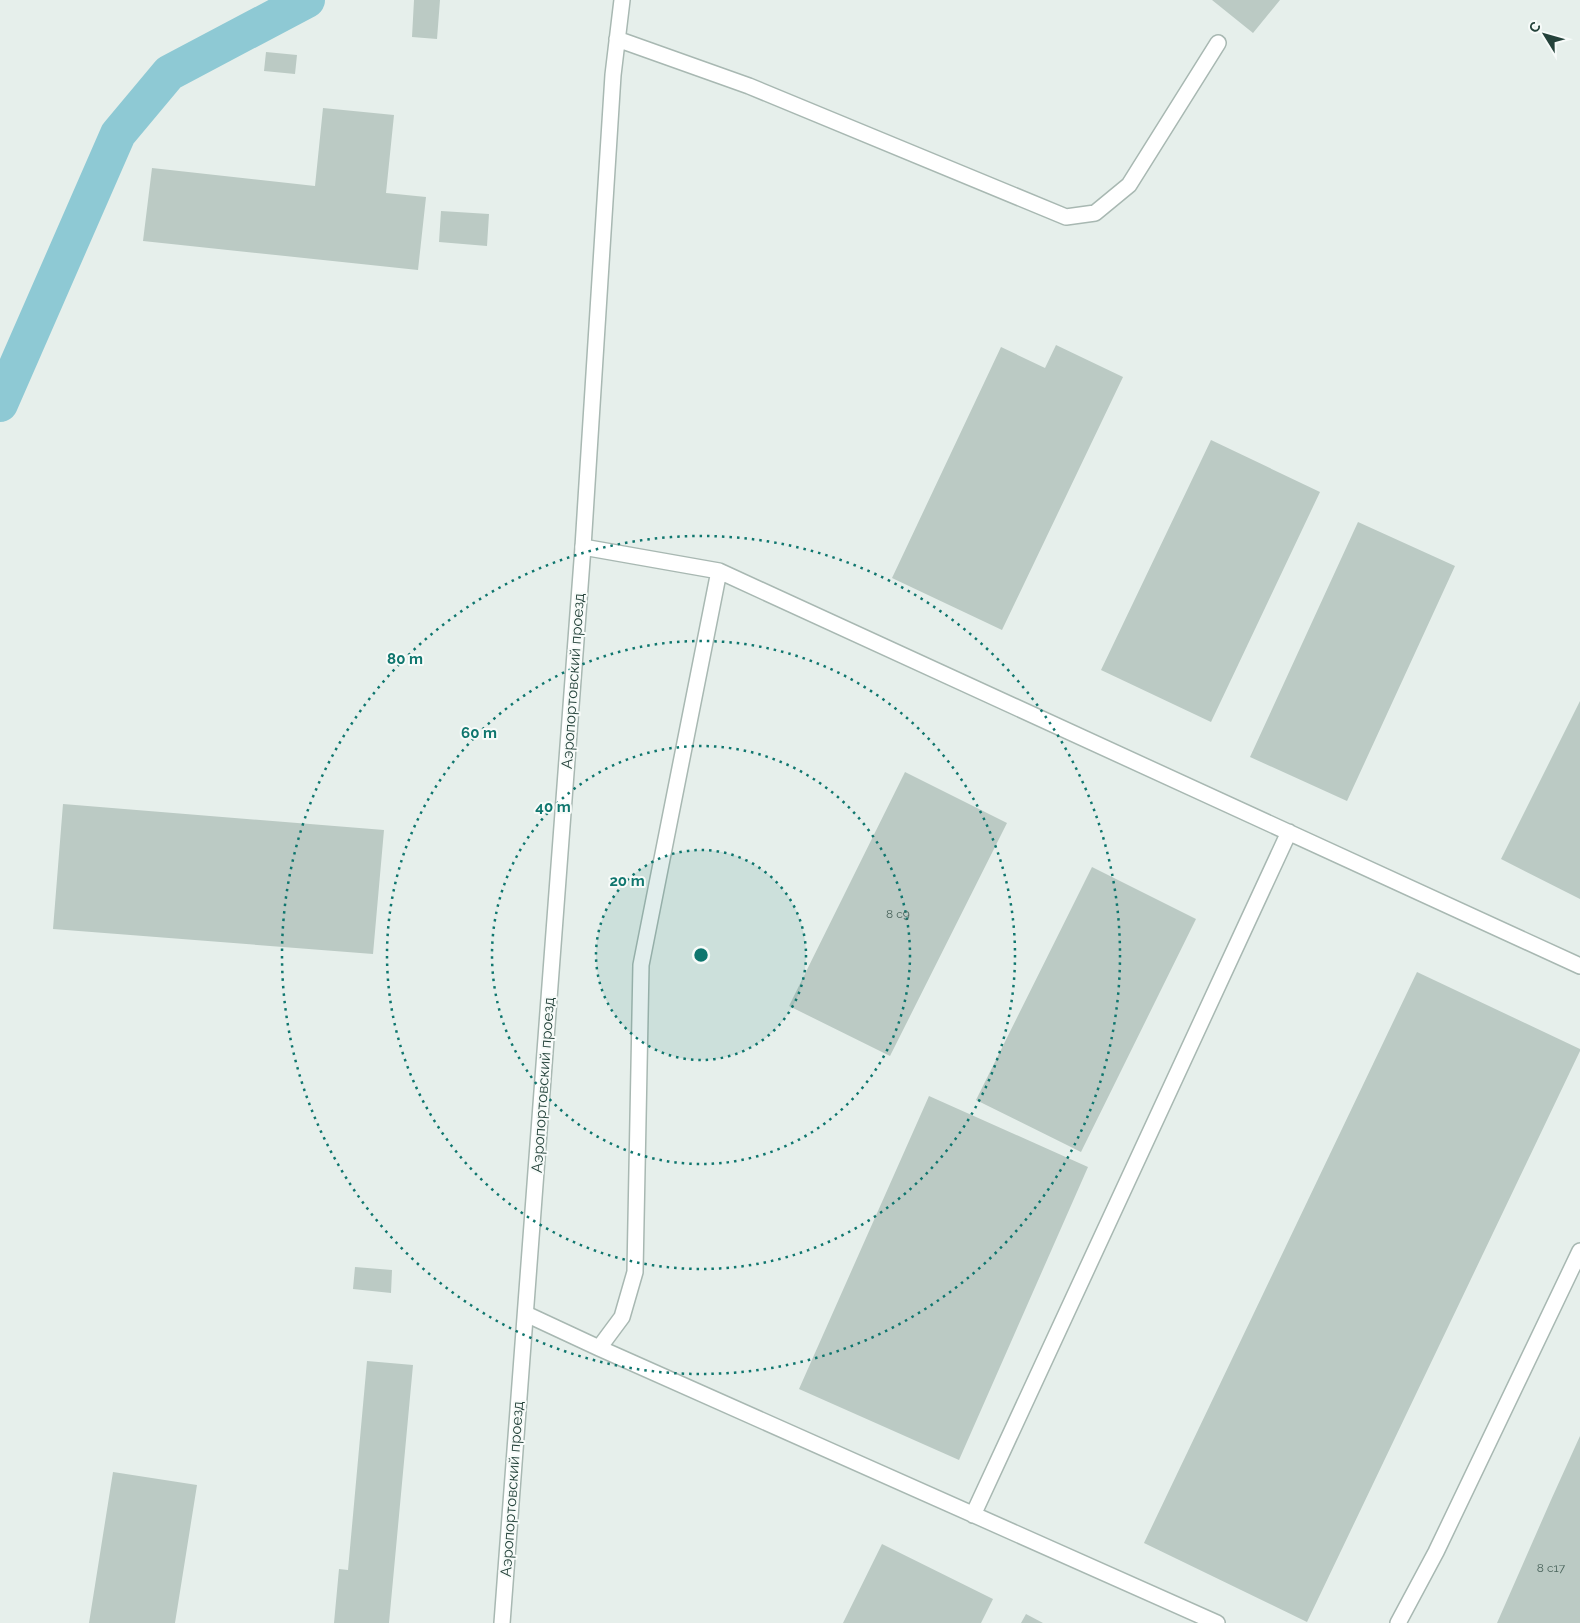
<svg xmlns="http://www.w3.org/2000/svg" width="1580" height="1623" font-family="Raleway,sans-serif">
<rect width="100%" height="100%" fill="#e6efeb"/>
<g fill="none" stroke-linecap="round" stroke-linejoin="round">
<path stroke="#8ec9d4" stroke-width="36" d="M0 404 118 134 169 73 307 0"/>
</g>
<path fill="#bbcac4" d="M414 0H440L437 39 412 37Z
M1212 0H1280L1253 33Z
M266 52 297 55 295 74 264 71Z
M323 108 394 115 386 193 426 197 418 270 143 241 152 168 315 186Z
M441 211 489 214 487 246 439 242Z
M1056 345 1123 377 1002 630 892 578 1001 347 1045 368Z
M1211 440 1320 492 1211 722 1101 670Z
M1358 522 1455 566 1347 801 1250 757Z
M1580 701V899L1501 859Z
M905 772 1007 823 890 1056 789 1006Z
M63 804 384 830 373 954 53 929Z
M1092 867 1196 919 1081 1152 976 1100Z
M1417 972 1580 1049V1051L1307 1622 1144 1543Z
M929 1096 1088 1167 959 1460 799 1389Z
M355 1267 392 1270 391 1293 353 1289Z
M367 1361 413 1365 389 1623H334L339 1569 348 1570Z
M1580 1436V1623H1497L1551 1500Z
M113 1472 197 1485 175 1623H89Z
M882 1544 993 1599 981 1623H843Z
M1026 1614 1043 1623H1021Z"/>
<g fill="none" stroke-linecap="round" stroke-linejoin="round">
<g stroke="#a8b8b2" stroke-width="18">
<path id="lane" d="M622 0 613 75 583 547 719 571 1580 966
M617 39 749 86 1066 217 1095 213 1129 185 1218 43
M526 1314 599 1348 1217 1623
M599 1348 622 1317 635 1272 641 965 719 571
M973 1515 1289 832
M1398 1623 1436 1552 1580 1251"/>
</g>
<g stroke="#a8b8b2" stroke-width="18">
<path id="street" d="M502 1623 583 547"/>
</g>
<use href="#lane" stroke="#fff" stroke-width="15"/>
<use href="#street" stroke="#fff" stroke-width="15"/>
</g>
<circle cx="701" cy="955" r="105" fill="#0f766e" fill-opacity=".12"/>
<g fill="none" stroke="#0f766e" stroke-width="2.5" stroke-dasharray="2.5 5">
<circle cx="701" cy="955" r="105"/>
<circle cx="701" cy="955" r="209"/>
<circle cx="701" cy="955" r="314"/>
<circle cx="701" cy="955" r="419"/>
</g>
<g text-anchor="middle" stroke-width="4" stroke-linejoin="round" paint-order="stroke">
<g font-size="12" fill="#4a645c">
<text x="898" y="918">8 с9</text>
<text x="1551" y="1572">8 с17</text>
</g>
<g font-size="15" fill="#24423a" stroke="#f7fbf9">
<text transform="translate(573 681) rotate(-86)" y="5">Аэропортовский проезд</text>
<text transform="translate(543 1085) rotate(-86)" y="5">Аэропортовский проезд</text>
<text transform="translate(512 1489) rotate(-86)" y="5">Аэропортовский проезд</text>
</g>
</g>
<circle cx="701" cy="955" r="8" fill="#0f766e" stroke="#f7fbf9" stroke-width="2.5"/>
<g font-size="15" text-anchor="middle" font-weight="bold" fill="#0f766e" stroke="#f7fbf9" stroke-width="4" stroke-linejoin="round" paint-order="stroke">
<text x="405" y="664">80 m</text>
<text x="479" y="738">60 m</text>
<text x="553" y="812">40 m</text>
<text x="627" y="886">20 m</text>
</g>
<g transform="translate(1545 35) rotate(307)" stroke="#f7fbf9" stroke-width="4" paint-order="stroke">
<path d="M0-4L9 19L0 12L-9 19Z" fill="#24423a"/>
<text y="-8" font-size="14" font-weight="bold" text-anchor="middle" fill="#24423a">С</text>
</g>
</svg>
